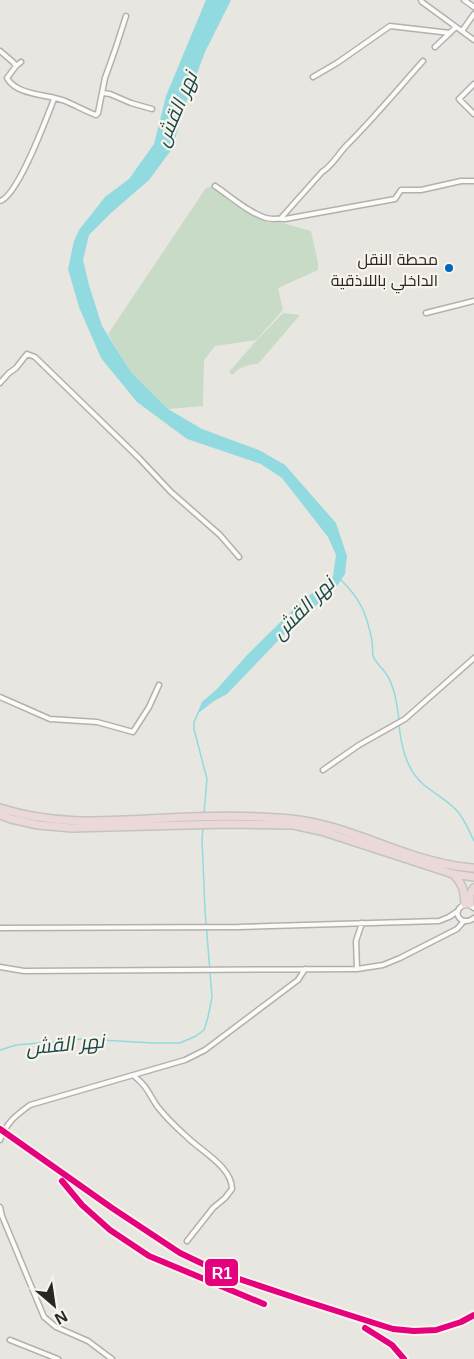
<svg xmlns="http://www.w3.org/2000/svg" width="474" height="1359" font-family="Arial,Cairo,sans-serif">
<rect width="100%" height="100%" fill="#e8e6e0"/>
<path fill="#c8dbc6" d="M212 186 264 221 269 223 279 222 311 231 318 263V270L278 288 283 310 256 340 215 346 204 360 203 406 168 409 131 372 108 334 206 188Z
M283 313 300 315 258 364C249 364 237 368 233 375L229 372 256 341Z"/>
<path fill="#91dadf" d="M206 0H231L205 52 187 100 172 149 149 180 111 213 89 235 83 260 89 285 102 326 131 372 168 409 202 429 259 450 285 465 336 523 347 556 345 574 337 586 322 601 298 620 227 694 214 701 197 714 202 702 217 689 248 654 302 601 333 577 336 555 328 537 282 478 261 464 187 439 137 402 101 358 79 307 68 269 74 241 79 230 105 197 129 179 154 144 166 96Z"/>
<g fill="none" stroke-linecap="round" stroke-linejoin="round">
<path stroke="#91dadf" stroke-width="1.5" d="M340 579C360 598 367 614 372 641 373 646 372 651 373 656 375 662 383 669 387 675 395 688 397 705 399 720
M198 713 194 722V729L207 779 204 813
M399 725C401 746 407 771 424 785 435 794 449 801 458 812 465 820 469 831 474 841
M0 1050 16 1045 83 1039 153 1043H180L196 1036 204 1030 208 1017 212 997 205 910 202 839 203 827"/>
<g stroke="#b3b1ad" stroke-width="7">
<path id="minor" d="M421 0 422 2 474 40
M464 0 474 7
M462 31 474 14
M435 47 456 27
M0 51 13 62 16 66 7 78C17 96 48 94 65 101 75 105 85 111 96 115L98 113 105 78 115 50 126 16
M16 66 21 62
M313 77 337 63 390 26 450 33
M474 84 459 99 474 114
M103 93 110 94 131 103 152 109
M215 186C230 196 249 213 266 218 272 220 278 218 285 219L395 199 401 190H421L461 181H474
M0 201C18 196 46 119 54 99
M281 218 322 172C333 165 338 154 347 145 374 118 398 89 423 61
M426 313 474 301
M0 383 9 373 16 368 27 354 35 357 139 458 171 492 220 535 239 557
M0 697 50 719 97 722 133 732 149 707 159 685
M323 770 359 745 405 719 474 658
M474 908 468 904C449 907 459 929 474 918
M0 928 239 927 439 921 449 917 458 911
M0 967 24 971 357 969 383 965 400 958 457 929 464 921
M357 969 356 941 362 923
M134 1076C147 1086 149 1094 157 1106 164 1115 178 1129 187 1137 201 1151 232 1167 232 1189L225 1198 213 1208 187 1241
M0 1140C7 1122 15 1116 30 1105L185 1060 205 1050 298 980 305 969
M0 1207 2 1216 44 1317 56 1327 88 1341 112 1359
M10 1340 58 1359"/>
</g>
<g stroke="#c4c3c0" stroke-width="10">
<path id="highway" d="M0 808C56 826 109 821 167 818 206 816 251 815 290 819 346 824 396 855 451 865 459 867 467 867 474 868
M0 815 11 819 38 825 72 828 227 824 293 825 321 831 453 874 474 877
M453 874C463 885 464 889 465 904
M470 904V894L474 888"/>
</g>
<use href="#minor" stroke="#fcfbfa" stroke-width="4"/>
<use href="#highway" stroke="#ead9d8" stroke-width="7"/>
<g stroke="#f9f4eb" stroke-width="10">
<path id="rail-1" d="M0 1129 112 1208 180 1253 224 1274 302 1300 393 1329 414 1331 436 1330 461 1322 474 1315
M62 1181 82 1205 110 1230 149 1256 264 1304
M365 1328 392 1345 404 1359"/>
</g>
<use href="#rail-1" stroke="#e5007d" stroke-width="6"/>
</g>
<circle fill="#0065bd" stroke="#f9f4eb" stroke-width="2" cx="449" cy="268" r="5"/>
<g text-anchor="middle" stroke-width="4.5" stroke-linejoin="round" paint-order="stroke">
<g font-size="16" fill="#292623" stroke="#f9f4eb" text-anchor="end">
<text x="438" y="265">محطة النقل<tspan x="438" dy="21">الداخلي باللاذقية</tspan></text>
</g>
<g font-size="20" font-style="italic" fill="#1a4a4e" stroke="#f9f4eb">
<text transform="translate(176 109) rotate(-67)" y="7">نهر القش</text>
<text transform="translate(303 608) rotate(-45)" y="7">نهر القش</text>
<text transform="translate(65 1044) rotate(-5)" y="7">نهر القش</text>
</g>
</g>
<rect stroke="#f9f4eb" stroke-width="2" x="204" y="1258" width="35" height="29" rx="6" fill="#e5007d"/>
<g font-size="16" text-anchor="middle" font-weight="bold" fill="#fff">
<text x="222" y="1279">R1</text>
</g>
<g transform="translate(54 1305) rotate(151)" stroke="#f9f4eb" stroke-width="4.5" paint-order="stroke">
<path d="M0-4.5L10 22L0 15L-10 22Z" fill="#292623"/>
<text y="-9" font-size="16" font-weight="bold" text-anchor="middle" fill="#292623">N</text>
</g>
</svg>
